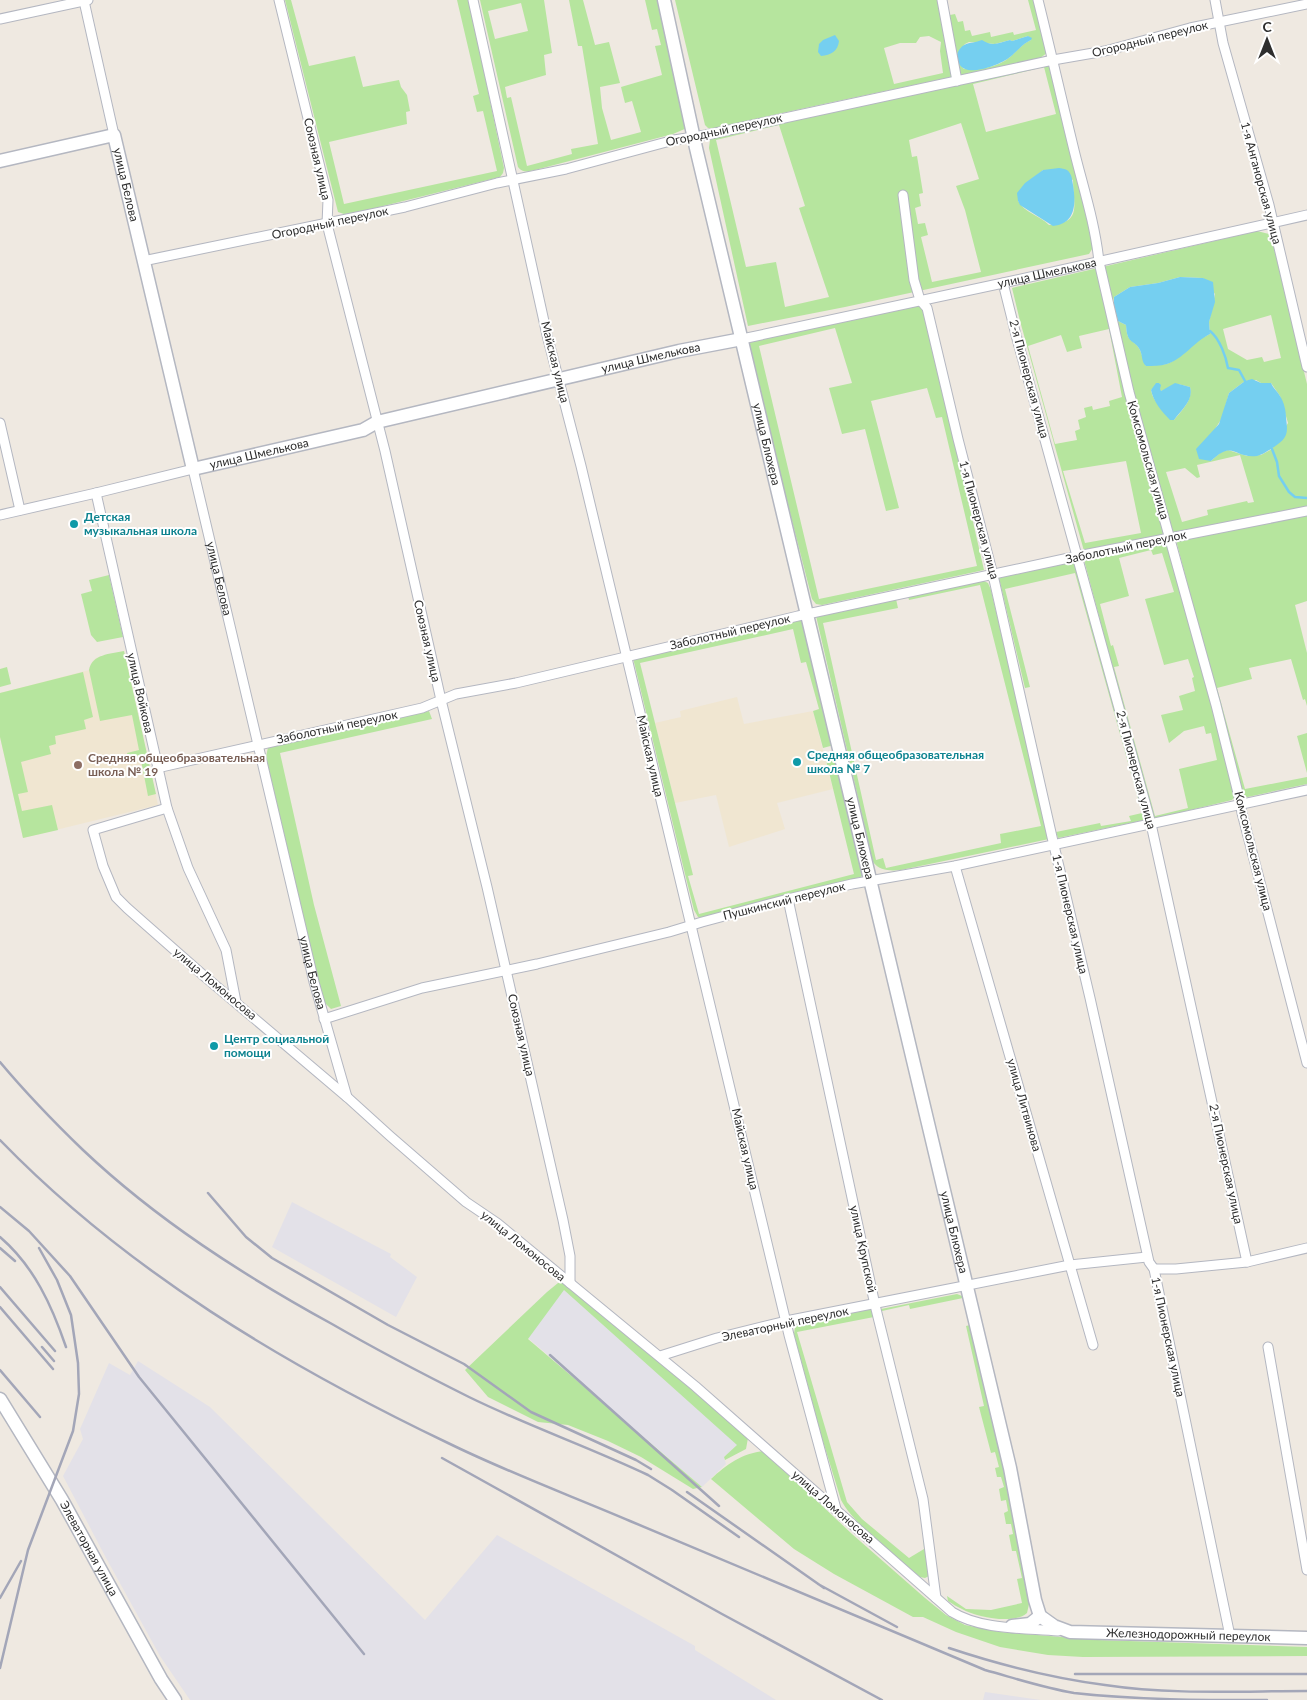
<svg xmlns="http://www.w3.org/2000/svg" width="1307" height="1700" font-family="Lato,sans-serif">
<rect width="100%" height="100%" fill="#efe9e1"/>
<path fill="#e3e1e8" d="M292 1202 391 1254 390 1257 417 1277 396 1317 272 1247Z
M564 1289 738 1445 724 1457 726 1464 702 1487 528 1338Z
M138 1361 210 1407 425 1620 497 1535 695 1646V1650L776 1700H190L160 1656 105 1556 63 1476 83 1439 80 1429 109 1363 130 1375Z
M985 1692 1041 1700H983Z"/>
<path fill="#f0e6d1" d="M124 651 158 805 23 838 0 737V693L89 670 92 662 96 658Z
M737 697 744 724 813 711 833 789 777 803 785 829 729 847 716 795 675 803 655 723 681 717 680 711Z"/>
<path fill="#b6e59e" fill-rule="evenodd" d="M285 0H291L309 66 355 56 363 87 399 80 401 87 407 95 410 111 406 112 407 124 329 142 344 204 497 171 483 111 477 112 473 96 479 94 457 0H469L504 168 503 173 500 177 355 213 344 214 338 212Z
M480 0H544L552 53 544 55 546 75 505 87 507 98 511 97 527 166 572 154 571 149 598 144 582 46H578L569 0H583L595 45 609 42 620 83 600 87 602 108 611 140 641 132 632 101 625 103 621 87 662 75 655 46 661 45 657 29 652 30 645 0H659L687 128 673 134 535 170C527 172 523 173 518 167ZM521 3 528 31 495 39 488 11Z
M675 0H946L950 15 955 14 958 22 963 21 965 31 970 30 972 36 990 32 991 37 1013 32 1014 35 1036 30 1028 0H1035L1047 53 1040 58C932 82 824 103 716 128H708L705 125ZM929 36 941 42 940 51 943 73 894 84 884 48 900 43H916L920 37ZM1028 36 1031 40C1022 44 1017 51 1010 57 997 68 980 69 964 69L958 62 957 54 965 44 969 42 995 44 1010 40 1012 41Z
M1049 63 1094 246 1089 254 845 307 748 326 709 148 710 140 715 137ZM1044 67 1056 114 986 132 973 84ZM961 123 979 179 956 186 965 210 981 272 932 282 921 237 928 235 925 223 918 224 915 208 921 206 919 194 923 193 917 156 912 157 909 140ZM779 125 805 206 799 208 829 297 785 307 776 262 746 267 716 140ZM1043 170H1054L1073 180C1073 205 1083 223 1049 225 1039 215 1025 213 1018 201L1036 176Z
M1257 231 1269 234 1272 240 1307 384V506L1084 551 1020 321 1012 288ZM1180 277 1203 278 1215 294 1209 322 1210 334 1198 340 1173 361 1167 364 1146 366C1144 361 1142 355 1140 350 1134 338 1127 345 1126 325L1118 321 1113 302 1114 297 1130 287 1158 283ZM1271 315 1281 358 1264 362 1262 357 1247 360 1228 349 1223 329ZM1109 329 1122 397 1109 401 1110 406 1093 410 1092 406 1084 408 1086 417 1078 420 1080 429 1075 431 1077 440 1055 444 1028 346 1061 335 1067 352 1082 348 1079 336ZM1256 380 1261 383H1271L1280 396 1288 423 1272 449 1261 455 1247 456 1228 450 1221 452 1211 461 1215 429 1222 418 1229 393 1245 381ZM1159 383 1160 385 1159 390 1161 391 1178 384 1190 387C1193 400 1182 410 1174 420 1165 411 1153 403 1151 390ZM1240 455 1254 502 1248 503 1247 501 1207 510 1208 515 1182 522 1166 472 1185 468 1197 478 1200 477 1197 465ZM1126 461 1141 533 1085 543 1063 471Z
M918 304 925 313 984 570 822 605 816 604 812 599 748 348 749 343 752 341ZM835 328 852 383 829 388 842 434 865 429 886 511 899 508 871 401 927 388 936 418 942 417 977 566 819 599 759 346Z
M1307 514V601L1295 605 1307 653V706L1305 699 1303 700 1291 659 1249 668 1252 679 1217 688 1245 789 1307 777V784L1243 798 1176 540Z
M1168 542 1208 685 1236 795 1232 800 1153 819 1084 560ZM1151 550 1153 555 1162 553 1174 592 1145 599 1164 665 1188 659 1194 677 1192 678 1195 691 1179 696 1183 710 1161 715 1169 743 1184 731 1204 726 1206 734 1211 733 1217 760 1179 769 1188 808 1155 816 1114 667 1119 666 1113 645 1111 646 1100 604 1129 596 1119 558Z
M1077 561 1145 820 1058 838 1056 832 1100 823 1101 826 1131 821 1129 816 1142 813 1075 573 1005 589 1030 687 1025 688 999 578Z
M109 575 123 637 97 642 91 635 81 594 92 591 89 580Z
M982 580 988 583 991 590 1049 839 901 870C890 871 880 871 873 862L816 616 896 599 898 608 823 623 876 860 883 858 886 868 1001 843 1000 834 1041 826 980 585 909 600 908 596Z
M804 619 834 745 823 748 813 711 819 709 806 662 801 663 793 629 640 663 693 875 688 876 699 914 854 874 825 756 835 753 863 874 861 877 705 918 698 917 694 910 685 874 633 658Z
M124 651 156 794 148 796 140 755 128 757 127 753 139 750 132 715 100 721 89 670C92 654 110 654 124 651Z
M7 667 11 684 0 687V669Z
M83 672 93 717 84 720 86 729 55 736 56 744 49 746 51 754 21 762 28 792 18 794 22 811 52 805 58 830 23 838 0 737V693Z
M429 711 432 719 280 753 314 905 341 1006 331 1009 325 1003 318 978 266 757 268 747Z
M1307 733V773L1297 736Z
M558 1283H565L573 1288 748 1438 746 1449 725 1460 724 1457 737 1445 564 1290 528 1339 702 1487 693 1489 641 1457 608 1441 568 1425 538 1422 488 1397 465 1370 547 1292Z
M957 1294 962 1296 963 1298 910 1309 909 1305 882 1311 881 1309Z
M872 1308 874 1317 797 1332 847 1502 862 1519 909 1558 924 1549 923 1531 929 1576 925 1578 920 1577C898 1558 854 1525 841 1500L822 1438 794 1334 795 1327 800 1324Z
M970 1325 1003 1466 1030 1600 1027 1613C1014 1625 976 1617 962 1609 957 1607 953 1604 948 1601L947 1596 966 1609 991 1610 1022 1603 1017 1579 1022 1578 1016 1551H1012L1009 1535 1013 1534 1011 1524H1006L1004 1513 1008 1511 1006 1500 1001 1501 999 1489 1004 1487 1001 1477H997L995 1468 999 1467 995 1452 991 1453 979 1407 984 1406 966 1326Z
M764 1451 852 1534 925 1598 946 1615 965 1625 1001 1632 1098 1640 1307 1647V1656L1083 1657 1048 1655 1000 1647 956 1632 923 1617H913L834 1574 794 1549 711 1479C726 1465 742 1453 764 1451Z"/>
<path fill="#75cff0" d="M835 35 839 41C838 51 831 55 821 56L818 52 819 44 823 40Z
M1028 36 1032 38 1031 40C1022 44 1018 51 1010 57 1002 64 975 74 965 69 960 67 958 62 956 57 962 40 969 45 982 40 992 47 999 43 1010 40L1012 41Z
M1059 168C1061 168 1065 169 1067 170 1072 174 1072 179 1073 185 1076 203 1076 224 1053 226L1020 205 1018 201 1017 193 1025 183 1043 170Z
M1180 277 1203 278 1213 282 1215 302 1209 322 1210 334C1195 341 1182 360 1167 364 1160 366 1153 366 1146 366 1141 361 1143 357 1140 350 1135 339 1127 346 1126 325L1118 321 1114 306V297L1130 287 1158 283Z
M1252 379 1261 383H1271C1273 388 1277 391 1280 396 1284 402 1286 411 1286 418 1288 433 1288 438 1274 447 1269 450 1262 455 1257 456 1234 459 1234 439 1211 461L1199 459 1196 449 1219 424 1229 393 1245 381Z
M1156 383H1159L1161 385 1160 389 1161 391 1175 383 1190 387C1194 400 1181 410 1174 420H1170C1162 412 1153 401 1151 390Z"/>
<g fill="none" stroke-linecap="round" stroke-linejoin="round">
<path stroke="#75cff0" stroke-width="2.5" d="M1210 331C1220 339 1226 357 1228 368L1239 370 1245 381
M1272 449 1277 462 1279 476 1289 492 1295 497 1307 498"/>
<g stroke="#b4b7c1" stroke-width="11">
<g id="street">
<path d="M279 0 328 200 327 224 385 451 441 700 487 887 563 1220 570 1256V1283"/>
<path d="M473 0 547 335 581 466 789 1335 836 1509"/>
<path d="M942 0 957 81"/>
<path d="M1038 0C1050 48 1061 97 1073 146 1082 184 1095 222 1099 262L1129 392 1216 705 1239 797 1242 813 1307 1063"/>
<path d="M1215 0 1223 43 1269 205 1307 367"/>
<path d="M84 1 114 135"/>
<path d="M0 19 88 0"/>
<path d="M903 195 914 280 920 300 927 308 958 439 993 575 1052 837 1090 998 1149 1262 1154 1269 1230 1636"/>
<path d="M143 261 405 207 497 183 566 169 674 140 706 135 1053 60 1105 51 1190 28 1307 4"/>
<path d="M1003 283 1016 335 1151 824 1247 1262"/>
<path id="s1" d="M742 339 1003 283 1307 215"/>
<path d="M0 423 20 510"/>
<path d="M96 493 167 808 188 868 226 950 236 1002"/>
<path id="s2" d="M0 515 96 493 193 469 314 982 347 1097"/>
<path d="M157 768 422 708 456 694 516 683 798 616 1078 556 1307 511"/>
<path d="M167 808 93 830 103 866 116 897 127 908 203 975 347 1097 390 1136 466 1202 497 1223 695 1386 952 1612C981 1630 1025 1628 1058 1631"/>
<path d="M955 866 1093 1345"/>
<path d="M788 899 875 1305 923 1499 936 1598"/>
<path d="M324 1019 422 988 537 964 669 932 702 922 788 899 852 884 955 866 1307 790"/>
<path d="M1154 1269H1176L1247 1262 1307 1248"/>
<path d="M1268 1347 1307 1570"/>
<path d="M660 1356 717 1338 786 1321 1070 1265 1147 1257"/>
</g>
</g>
<g stroke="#b4b7c1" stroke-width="15">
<g id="secondary">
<path id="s3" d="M664 0 696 148 1010 1468 1035 1600 1040 1616 1054 1626 1070 1632 1307 1638"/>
<path id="s4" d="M0 161 114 135 193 469 363 430 377 422 679 351 742 339"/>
<path id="s5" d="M0 1399 62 1500 161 1679 175 1700"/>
<path d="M1012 1626 1030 1624 1040 1616"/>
</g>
</g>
<use href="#street" stroke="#fff" stroke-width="9"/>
<use href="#secondary" stroke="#fff" stroke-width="12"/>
<path stroke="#a3a6b8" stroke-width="2.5" d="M0 1062C26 1093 54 1122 83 1150 157 1220 243 1275 332 1324 377 1350 423 1374 469 1397 528 1426 589 1447 648 1475L672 1490 739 1537
M0 1140C127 1271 285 1365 448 1443 507 1472 569 1495 630 1521 748 1571 866 1621 985 1670 1014 1678 1044 1688 1074 1693 1137 1700 1203 1700 1267 1700
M208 1193 246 1237 272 1258 388 1325 464 1364 531 1412 636 1460 651 1469
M0 1207 29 1231 70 1276 139 1377 364 1654
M0 1237C34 1266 52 1306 66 1347
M0 1248 15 1261
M0 1287 55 1351
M0 1307 53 1369
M42 1347 54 1361
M550 1355 719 1506
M0 1370 40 1417
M442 1458 722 1614 882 1700
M687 1492 824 1588
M818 1584 897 1627
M0 1598 21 1561
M949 1648C1000 1665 1052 1678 1105 1685 1171 1695 1240 1691 1307 1691
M0 1668 28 1550 73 1431 79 1394 78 1363 71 1315 57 1280 39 1248
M1075 1674H1307"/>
</g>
<g fill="#0f9aa8" stroke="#fff" stroke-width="2">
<circle cx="74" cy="524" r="5"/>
<circle cx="797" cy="762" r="5"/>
<circle cx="214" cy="1046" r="5"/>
</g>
<circle fill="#8d6e63" stroke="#fff" stroke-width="2" cx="78" cy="765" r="5"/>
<g text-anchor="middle" stroke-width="4" stroke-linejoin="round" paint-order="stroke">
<g font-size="12" fill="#2e2e2e" stroke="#fff">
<text transform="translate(1150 39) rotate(-14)" y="4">Огородный переулок</text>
<text transform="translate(724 130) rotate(-12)" y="4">Огородный переулок</text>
<text transform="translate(317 159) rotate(77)" y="4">Союзная улица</text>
<text transform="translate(1261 183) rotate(75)" y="4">1-я Анганорская улица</text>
<text dy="4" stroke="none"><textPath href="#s4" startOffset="168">улица Белова</textPath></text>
<text transform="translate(330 223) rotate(-12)" y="4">Огородный переулок</text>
<text dy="4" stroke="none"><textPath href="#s1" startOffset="312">улица Шмелькова</textPath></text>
<text dy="4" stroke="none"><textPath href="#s4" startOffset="932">улица Шмелькова</textPath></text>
<text transform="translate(555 362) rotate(76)" y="4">Майская улица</text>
<text transform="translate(1029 379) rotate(75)" y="4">2-я Пионерская улица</text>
<text dy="4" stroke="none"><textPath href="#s3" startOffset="456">улица Блюхера</textPath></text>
<text dy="4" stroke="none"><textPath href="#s4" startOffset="528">улица Шмелькова</textPath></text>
<text transform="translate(1148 460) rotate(74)" y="4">Комсомольская улица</text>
<text transform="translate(979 520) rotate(75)" y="4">1-я Пионерская улица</text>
<text transform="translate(1126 547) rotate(-12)" y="4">Заболотный переулок</text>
<text dy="4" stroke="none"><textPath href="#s2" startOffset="311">улица Белова</textPath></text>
<text transform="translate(730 632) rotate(-13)" y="4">Заболотный переулок</text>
<text transform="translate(427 641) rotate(77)" y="4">Союзная улица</text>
<text transform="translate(140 693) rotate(77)" y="4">улица Войкова</text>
<text transform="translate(337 727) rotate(-12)" y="4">Заболотный переулок</text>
<text transform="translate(650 756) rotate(77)" y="4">Майская улица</text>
<text transform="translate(1136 770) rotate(75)" y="4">2-я Пионерская улица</text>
<text dy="4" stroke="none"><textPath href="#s3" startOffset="861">улица Блюхера</textPath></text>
<text transform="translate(1253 851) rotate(76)" y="4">Комсомольская улица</text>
<text transform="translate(784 901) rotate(-14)" y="4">Пушкинский переулок</text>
<text transform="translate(1070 914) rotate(77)" y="4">1-я Пионерская улица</text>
<text dy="4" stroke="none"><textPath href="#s2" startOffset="716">улица Белова</textPath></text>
<text transform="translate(215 984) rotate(40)" y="4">улица Ломоносова</text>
<text transform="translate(521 1035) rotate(77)" y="4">Союзная улица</text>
<text transform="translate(1024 1105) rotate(74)" y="4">улица Литвинова</text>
<text transform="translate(745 1149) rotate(77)" y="4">Майская улица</text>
<text transform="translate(1226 1164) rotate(78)" y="4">2-я Пионерская улица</text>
<text dy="4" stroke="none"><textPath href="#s3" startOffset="1266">улица Блюхера</textPath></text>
<text transform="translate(523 1246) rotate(39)" y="4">улица Ломоносова</text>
<text transform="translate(863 1249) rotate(78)" y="4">улица Крупской</text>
<text transform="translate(785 1324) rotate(-12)" y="4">Элеваторный переулок</text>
<text transform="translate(1168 1337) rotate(78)" y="4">1-я Пионерская улица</text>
<text transform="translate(833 1507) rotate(41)" y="4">улица Ломоносова</text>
<text dy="4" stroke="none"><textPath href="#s5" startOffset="174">Элеваторная улица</textPath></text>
<text dy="4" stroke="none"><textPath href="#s3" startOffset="1812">Железнодорожный переулок</textPath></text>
</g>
<g font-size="12" font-weight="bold" fill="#0d838f" stroke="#fff" text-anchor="start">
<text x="84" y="521">Детская<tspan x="84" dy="14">музыкальная школа</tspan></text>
<text x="807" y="759">Средняя общеобразовательная<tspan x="807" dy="14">школа № 7</tspan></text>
<text x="224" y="1043">Центр социальной<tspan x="224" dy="14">помощи</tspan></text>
</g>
<g font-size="12" font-weight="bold" fill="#785e54" stroke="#fff" text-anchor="start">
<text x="88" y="762">Средняя общеобразовательная<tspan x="88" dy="14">школа № 19</tspan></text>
</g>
</g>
<g transform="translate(1267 40)" stroke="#ffffff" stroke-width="4" paint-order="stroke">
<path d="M0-4L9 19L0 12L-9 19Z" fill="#2e2e2e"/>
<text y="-8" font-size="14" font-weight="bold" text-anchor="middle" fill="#2e2e2e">С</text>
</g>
</svg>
